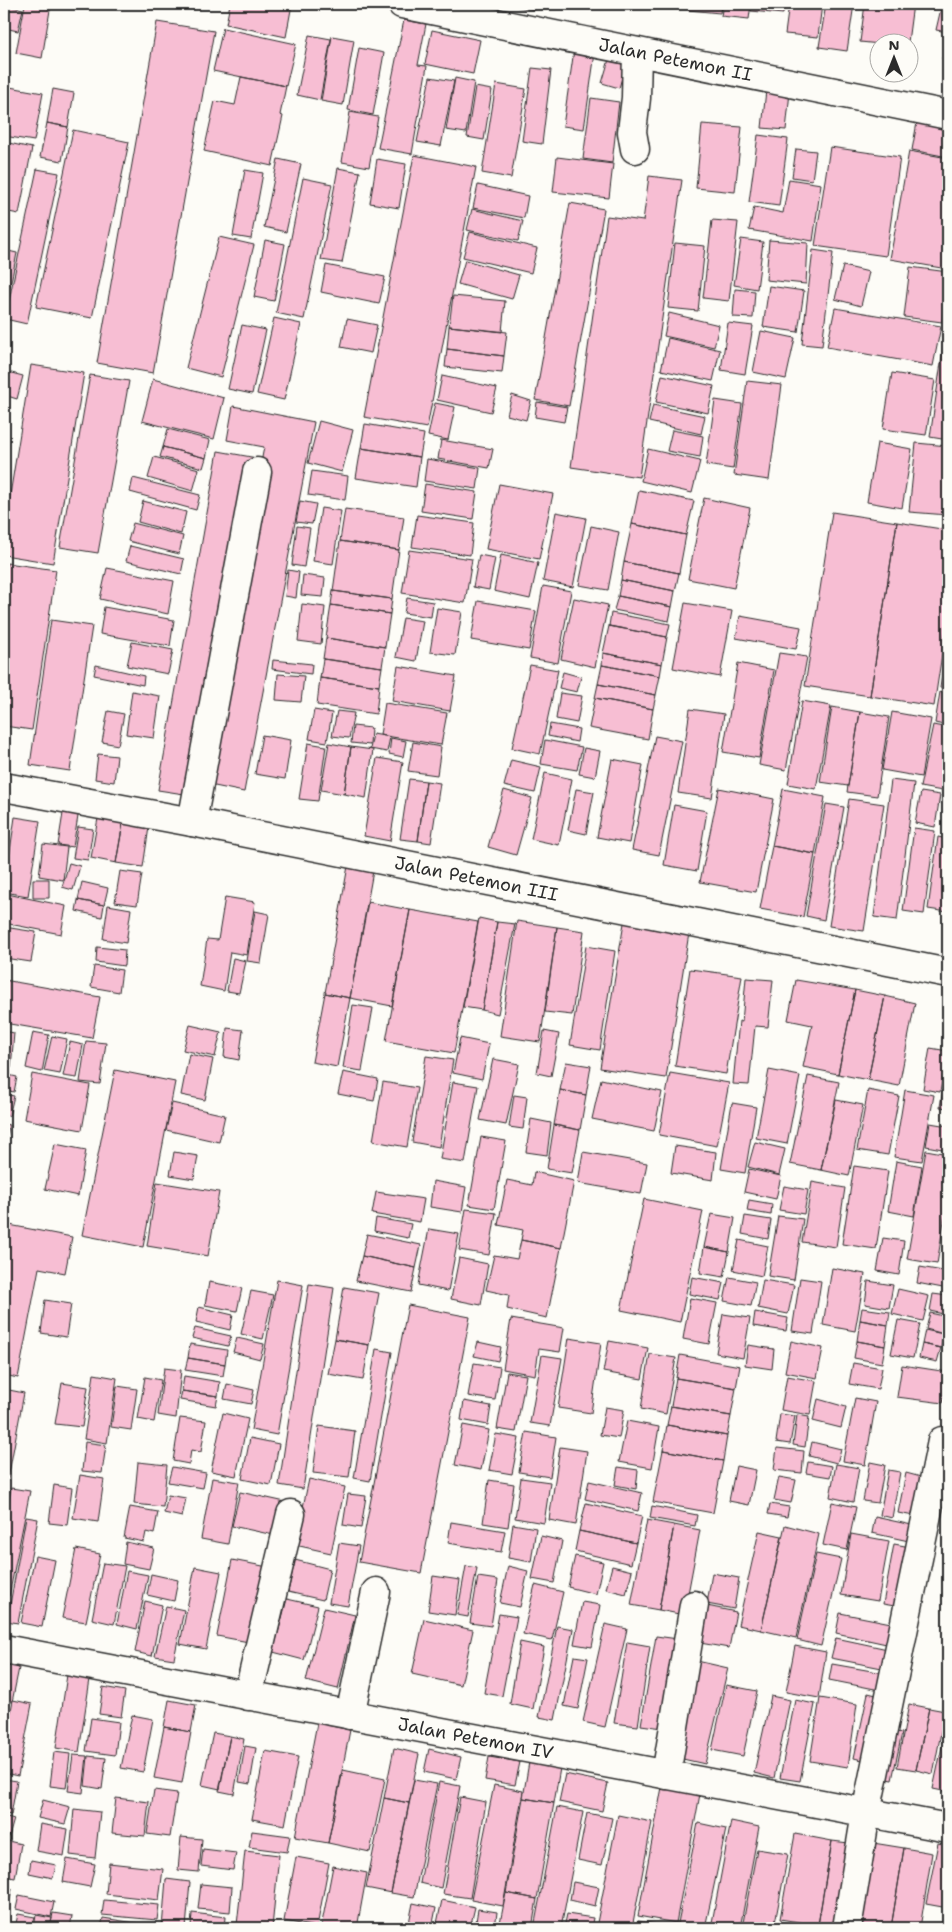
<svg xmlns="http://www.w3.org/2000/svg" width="952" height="1932" font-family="'Shantell Sans',sans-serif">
<rect width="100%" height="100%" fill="#fdfcf7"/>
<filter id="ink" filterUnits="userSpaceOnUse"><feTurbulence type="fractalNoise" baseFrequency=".02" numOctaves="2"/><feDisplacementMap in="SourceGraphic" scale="10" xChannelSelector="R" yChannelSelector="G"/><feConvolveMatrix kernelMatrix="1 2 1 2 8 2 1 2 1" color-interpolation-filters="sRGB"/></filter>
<g filter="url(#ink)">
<path fill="#f7bed3" stroke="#2b2b2b" d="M25 4H51L42 58 16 53Z
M230 4H292L286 37 226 24Z
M508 4H536L535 10 508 5Z
M689 4H721L720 13 688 10Z
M723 4H751L749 19 721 16Z
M752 4H784L783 14 751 11Z
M789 4H822L818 37 785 34Z
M826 4H854L847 51 819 47Z
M865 4H913L908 42H880V44L860 42Z
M942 4H948V32L936 30Z
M4 5 23 9 18 31 4 28Z
M404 20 426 24 418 65 427 66 412 154 378 148Z
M157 22 214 31 153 373 97 363Z
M223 28 296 44 286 86 213 71Z
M432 30 480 40 473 74 425 64Z
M309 35 331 39 320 100 297 95Z
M947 35 948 36V60L942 59Z
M332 36 354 40 343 105 321 101Z
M4 39H8L4 76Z
M359 48 384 53 373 115 348 110Z
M574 50 595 53 584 129 563 126Z
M610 56 627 60 619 88 602 83Z
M532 68 551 70 542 144 522 141Z
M241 77 286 86 280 115 283 116 272 166 204 151 215 101 235 105Z
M430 77 454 81 441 146 417 142Z
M455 78 474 82 466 133 446 130Z
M496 84 526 89 511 178 482 173Z
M4 86 43 93 34 141 4 136Z
M475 87 492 90 484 140 467 137Z
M53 89 74 93 68 127 47 123Z
M766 90 790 92 786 130 762 128Z
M591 98 619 102 612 163 583 159Z
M350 112 378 117 369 167 342 162Z
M918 117 948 123V157L912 150Z
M47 123 68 127 62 161 40 157Z
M702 124 742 127 735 192 696 188Z
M73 130 129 142 92 318 36 307Z
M758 135 788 139 779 206 749 202Z
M4 142 32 148 19 214 4 211Z
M830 147 900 157 886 256 815 246Z
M796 149 816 151 812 180 792 177Z
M909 151 948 158 947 269 890 259Z
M414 155 476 167 427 428 364 417Z
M557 157 613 164 609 198 553 192Z
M278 159 301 164 286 232 264 227Z
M377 159 406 164 399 208 370 203Z
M338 168 360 172 342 263 321 260Z
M37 169 59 173 27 324 5 319Z
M245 170 263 173 251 239 233 236Z
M649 176 682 180 639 477 571 467 607 216 643 221Z
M303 178 332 184 304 319 276 313Z
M789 179 821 184 813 241 749 230 754 207 783 213Z
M478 185 528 196 524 218 473 208Z
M570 203 604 209 569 406 535 400Z
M472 209 523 221 518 241 467 230Z
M712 220 738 222 729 301 703 298Z
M470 232 537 248 531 273 463 257Z
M219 237 254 245 221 377 186 368Z
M741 239 763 242 757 289 734 285Z
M265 240 285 244 274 301 254 297Z
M769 240 808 243 806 284 766 280Z
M675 243 705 246 698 311 668 308Z
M4 250 17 253 4 315Z
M813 250 833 253 822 346 802 344Z
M465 260 519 275 512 299 458 284Z
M326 265 385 277 379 304 321 292Z
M843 266 869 272 861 306 835 299Z
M910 267 948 272 942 322 904 317Z
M769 286 804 291 798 332 763 327Z
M735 289 755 291 753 318 733 317Z
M453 296 505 301 502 332 449 326Z
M835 308 941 326 933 366 827 347Z
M669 313 719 325 714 347 664 336Z
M274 318 301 324 284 400 257 394Z
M347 319 377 325 371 353 341 347Z
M728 323 753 326 745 374 721 370Z
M242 325 266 330 252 394 228 389Z
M449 326 507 332 504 356 447 349Z
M761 331 795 338 786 379 753 372Z
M945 336 948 337V440L930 437Z
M668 338 720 350 713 381 661 370Z
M447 349 504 356 502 373 445 367Z
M31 365 84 373 53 563 4 555V532Z
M4 371 23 376 17 399 4 395Z
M892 373 935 380 926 435 883 429Z
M90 375 129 381 98 553 60 547Z
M662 375 714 386 708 413 656 402Z
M442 376 497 388 491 412 437 400Z
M153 379 224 398 214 439 142 421Z
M747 381 782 385 769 480 734 475Z
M512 395 531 401 526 420 507 415Z
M715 400 742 404 733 469 706 465Z
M537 402 567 407 564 422 535 417Z
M435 403 455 407 448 440 428 436Z
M653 405 705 416 701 434 649 422Z
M233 406 314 422 244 792 200 783 264 447 227 440Z
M319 421 353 430 342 472 308 463Z
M365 424 424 434 420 457 361 448Z
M168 429 210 440 206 458 163 447Z
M672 430 703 436 700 457 667 451Z
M441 440 493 449 489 468 438 459Z
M877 443 912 449 902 508 867 502Z
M916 443 948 446V515L909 512Z
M163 447 206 458 203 468 160 457Z
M361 448 420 457 416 487 356 478Z
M648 449 700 461 692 493 641 481Z
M218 451 257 458 197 796 158 790Z
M154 457 199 469 193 491 148 478Z
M427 459 480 468 477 489 424 481Z
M312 471 348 476 345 500 308 495Z
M133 478 200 495 196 510 130 492Z
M425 484 477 492 473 519 421 511Z
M499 484 553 494 539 559 486 549Z
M639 490 694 501 686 535 632 524Z
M704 498 750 508 734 588 688 579Z
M143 501 186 512 181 534 138 522Z
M300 501 316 504 312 524 296 522Z
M321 508 341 511 333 564 313 561Z
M345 509 404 517 399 550 340 541Z
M556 512 586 518 573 587 543 581Z
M832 512 897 522 870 696 805 686Z
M417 515 474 523 470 555 412 547Z
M897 522 948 530V615L934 706 870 696Z
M133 523 183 536 179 554 128 541Z
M632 524 686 535 679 573 624 562Z
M297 526 310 528 304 567 292 565Z
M591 526 619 532 608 590 579 585Z
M340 541 399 550 392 599 333 591Z
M130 546 184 559 181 574 126 561Z
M409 550 472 559 465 603 402 593Z
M479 555 495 558 489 590 473 587Z
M501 555 538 563 530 599 494 591Z
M624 562 679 573 675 591 621 580Z
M7 563 56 570 32 730 4 726V585Z
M107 568 174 581 168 614 100 599Z
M288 570 299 572 296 598 285 596Z
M303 575 325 578 323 597 301 595Z
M621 580 675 591 672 607 618 596Z
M543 586 571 591 558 663 530 658Z
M333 591 392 599 390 614 331 605Z
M618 596 672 607 669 621 614 610Z
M407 598 433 602 431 617 404 613Z
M574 598 608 605 595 667 561 659Z
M478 601 536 611 529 650 471 640Z
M685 603 732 611 720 677 673 668Z
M302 604 325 607 321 644 298 641Z
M331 605 390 614 385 647 326 638Z
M104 607 174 620 170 646 100 634Z
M437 608 462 612 455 655 430 652Z
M611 613 670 624 667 637 609 626Z
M740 616 801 627 796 649 736 638Z
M403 618 423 621 416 661 396 657Z
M51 620 92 626 70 771 30 765Z
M609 626 667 637 662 664 603 653Z
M948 637V689L940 688Z
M326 638 385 647 382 667 323 659Z
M132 642 173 650 168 674 127 666Z
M603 653 662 664 660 676 602 665Z
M779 653 807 657 786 770 759 765Z
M323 659 382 667 379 686 320 678Z
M273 660 312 664 311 674 272 669Z
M738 663 774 670 759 758 723 752Z
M96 665 144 676 143 685 94 675Z
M530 665 558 670 540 754 512 748Z
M602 665 660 676 656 695 598 684Z
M398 666 456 676 450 711 392 701Z
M563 672 581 677 577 692 559 688Z
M278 674 304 676 301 702 276 700Z
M320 678 379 686 376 714 317 705Z
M598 684 656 695 653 709 595 698Z
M132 691 160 696 154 738 126 734Z
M940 692 948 694V726L935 723Z
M560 693 582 696 577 723 556 719Z
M595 698 653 709 648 739 589 728Z
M802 701 831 706 816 789 788 784Z
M385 703 447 713 441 745 380 735Z
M832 707 860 712 848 786 820 782Z
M690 709 724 714 712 798 678 793Z
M314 710 332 713 327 742 309 739Z
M108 711 124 714 118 745 102 742Z
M337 711 354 713 349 738 332 736Z
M860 712 889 717 877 796 847 792Z
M892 712 931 719 921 777 882 770Z
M550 724 579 729 577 742 548 736Z
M933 725 948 728V792L920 787Z
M353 726 371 728 370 745 351 743Z
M373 734 390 737 387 752 370 749Z
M262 735 291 740 285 779 255 774Z
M655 736 682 741 659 855 632 850Z
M391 738 406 741 403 757 389 754Z
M545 740 582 747 577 770 541 764Z
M413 742 441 747 437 775 408 771Z
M308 743 326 746 318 801 299 799Z
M329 743 351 747 344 794 321 790Z
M351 747 373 750 366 798 344 794Z
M584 748 600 751 595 777 579 774Z
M98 754 117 756 114 782 95 779Z
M377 758 403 762 390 841 364 836Z
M612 759 643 765 629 843 597 837Z
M511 760 541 767 535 793 504 786Z
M545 773 572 779 559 845 531 839Z
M409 779 426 781 418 841 400 839Z
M891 780 914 783 897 920 874 917Z
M426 781 440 783 431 843 418 841Z
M719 788 774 799 756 892 700 882Z
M576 789 594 792 586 834 568 830Z
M783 789 825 797 815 854 772 846Z
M504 790 532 798 516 855 488 847Z
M921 792 940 795 935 827 915 823Z
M849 799 884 804 864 931 829 926Z
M826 804 844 807 824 920 806 916Z
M674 805 707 811 697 871 664 865Z
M64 807 79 810 73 847 58 845Z
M15 817 40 821 28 896 4 892Z
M98 818 123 823 116 863 91 858Z
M123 823 149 827 143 867 116 863Z
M78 827 93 829 88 860 73 858Z
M914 828 935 831 924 914 903 911Z
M938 837 948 839V912L928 909Z
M43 844 67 847 63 880 39 876Z
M772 846 815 854 803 917 760 909Z
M69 863 80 866 73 890 62 887Z
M348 866 373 871 350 998 325 993Z
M120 871 142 874 137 905 115 902Z
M33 879H49V898H33Z
M82 882 108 888 104 905 78 900Z
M7 894 66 906 61 934 4 923Z
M225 897 255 902 247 955 230 952 224 991 200 986 207 939 218 940Z
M78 900 104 905 102 917 76 911Z
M368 902 410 910 392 1006 350 998Z
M108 905 131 909 126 943 103 939Z
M410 910 478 922 454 1053 386 1041Z
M255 911 269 914 261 963 247 961Z
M479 918 497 922 482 1010 463 1007Z
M517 921 557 927 540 1042 500 1036Z
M497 922 515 924 498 1014 482 1010Z
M624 923 689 933 666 1078 600 1068Z
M4 927 36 932 31 962 4 958Z
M557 927 584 931 572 1015 545 1012Z
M586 946 615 951 600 1050 570 1045Z
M97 947 125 950 124 966 96 962Z
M233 958 246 961 239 993 227 991Z
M94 966 122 970 119 992 91 987Z
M690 969 742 976 726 1074 675 1066Z
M746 978 773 980 768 1027 755 1026 749 1085 733 1084 739 1021 742 1022Z
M4 980 100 997 92 1038 4 1023Z
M796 980 855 990 838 1074 803 1067 812 1025 788 1020Z
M855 990 885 996 868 1080 838 1074Z
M325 993 350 998 337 1067 312 1062Z
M885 996 915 1003 899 1086 868 1080Z
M353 1005 373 1008 362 1071 343 1068Z
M190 1025 221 1032 215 1057 183 1050Z
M227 1028 243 1030 239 1060 224 1057Z
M4 1031 14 1033 11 1068 4 1067Z
M544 1031 559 1034 551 1076 537 1073Z
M33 1032 49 1035 42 1072 26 1068Z
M52 1036 67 1039 60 1074 44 1071Z
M460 1038 489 1044 482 1079 453 1073Z
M86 1041 106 1043 100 1084 80 1082Z
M70 1042 83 1045 77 1078 63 1076Z
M930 1048 948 1051 940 1092 923 1089Z
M189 1054 213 1059 205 1100 181 1095Z
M426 1056 453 1060 439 1147 412 1142Z
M493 1059 519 1064 506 1125 480 1120Z
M948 1061V1108L940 1107Z
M566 1062 591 1066 586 1095 560 1090Z
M115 1070 175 1082 143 1247 82 1235Z
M769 1070 800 1076 787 1144 756 1138Z
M343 1072 378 1079 374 1101 338 1094Z
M670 1073 729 1083 717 1146 659 1135Z
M4 1074 17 1077 14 1092 4 1090Z
M32 1074 90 1085 82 1130 24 1119Z
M808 1076 839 1082 821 1170 790 1164Z
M601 1079 662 1092 654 1131 592 1119Z
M383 1082 417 1088 407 1147 373 1141Z
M453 1082 478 1086 465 1163 440 1159Z
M560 1090 586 1095 580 1130 554 1125Z
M868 1090 899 1096 888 1155 857 1150Z
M905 1090 934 1095 922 1161 894 1157Z
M4 1094 14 1096 9 1116 4 1115Z
M514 1095 527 1097 523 1129 509 1127Z
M836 1100 863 1105 849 1176 821 1170Z
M172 1103 225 1115 219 1142 166 1130Z
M732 1103 756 1107 745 1173 721 1169Z
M531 1119 551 1123 547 1155 526 1152Z
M930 1123 948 1126V1150L926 1146Z
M4 1124 9 1125 4 1155Z
M554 1125 580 1130 572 1173 547 1169Z
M481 1137 506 1141 494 1209 469 1205Z
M755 1142 785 1149 779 1175 748 1167Z
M55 1144 86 1150 78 1196 45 1189Z
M675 1146 716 1152 713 1180 671 1173Z
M926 1150 948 1154V1196L937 1264 907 1259Z
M174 1152 198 1156 194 1179 170 1175Z
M583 1152 647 1163 641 1194 578 1183Z
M896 1161 922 1166 914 1216 888 1211Z
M854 1166 888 1171 876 1249 842 1244Z
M749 1169 781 1176 776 1199 744 1192Z
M534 1172 574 1181 561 1248 521 1240 523 1230 498 1225 507 1180 532 1185Z
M433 1181 466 1187 462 1212 430 1207Z
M157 1182 219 1192 208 1256 147 1246Z
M812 1182 845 1188 836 1247 802 1242Z
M784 1186 808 1190 804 1214 779 1210Z
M376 1192 424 1199 420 1222 372 1214Z
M644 1199 703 1211 680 1322 621 1310Z
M749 1200 772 1204 771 1215 747 1211Z
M466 1209 496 1213 489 1255 459 1250Z
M711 1214 735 1218 729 1252 704 1247Z
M745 1216 771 1220 768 1239 742 1234Z
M778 1216 803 1219 794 1280 768 1276Z
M376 1218 411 1224 408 1238 374 1231Z
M4 1224 72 1237 65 1273 39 1268 18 1378 4 1375Z
M429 1229 459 1234 448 1291 418 1285Z
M367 1234 421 1245 416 1268 362 1256Z
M883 1238 904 1241 899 1275 877 1271Z
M521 1240 561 1248 547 1318 507 1309 509 1295 486 1290 494 1255 517 1259Z
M739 1240 768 1246 762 1276 733 1270Z
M948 1244V1289L917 1283 920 1267 943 1271Z
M704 1247 729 1252 724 1277 700 1273Z
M362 1256 416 1268 411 1292 356 1281Z
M459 1258 488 1264 481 1305 451 1299Z
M832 1268 865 1274 855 1331 823 1325Z
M692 1277 724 1283 720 1300 689 1294Z
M729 1277 756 1282 751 1306 724 1301Z
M800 1278 821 1281 813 1334 792 1331Z
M277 1280 303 1285 277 1435 251 1430Z
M763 1280 794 1285 788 1314 758 1308Z
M868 1281 893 1285 889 1308 865 1304Z
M209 1282 242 1288 237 1311 205 1305Z
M309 1284 334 1288 303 1489 279 1485Z
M344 1287 379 1293 369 1345 335 1339Z
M898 1289 929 1296 923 1321 892 1314Z
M251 1291 273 1295 263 1339 241 1334Z
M933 1294 948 1296V1315L930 1311Z
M690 1298 717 1303 709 1344 683 1339Z
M45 1300 71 1304 66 1337 41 1333Z
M408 1305 470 1317 421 1573 359 1562Z
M199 1307 233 1315 230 1330 196 1322Z
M862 1308 890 1312 888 1325 860 1320Z
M755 1312 788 1318 786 1331 753 1326Z
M930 1313 948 1317 944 1334 926 1329Z
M723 1314 750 1318 743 1358 716 1353Z
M511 1319 564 1328 560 1352 539 1349 535 1375 503 1369Z
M860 1320 888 1325 885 1346 857 1341Z
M898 1320 920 1324 913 1358 891 1354Z
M195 1328 231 1336 228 1346 192 1338Z
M925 1330 943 1334 941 1348 922 1344Z
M237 1338 264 1344 260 1359 233 1352Z
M569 1338 601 1343 591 1413 558 1408Z
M335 1339 369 1345 363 1380 328 1374Z
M609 1341 648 1348 642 1379 603 1372Z
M791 1341 823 1348 817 1378 785 1372Z
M857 1341 885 1346 882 1363 854 1358Z
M478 1342 501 1347 498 1361 474 1356Z
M190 1344 227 1350 225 1364 188 1358Z
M922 1344 941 1348 937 1362 919 1358Z
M748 1345 774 1349 772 1369 745 1365Z
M376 1349 392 1352 370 1481 354 1478Z
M650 1354 676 1358 666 1414 641 1409Z
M542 1355 562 1358 550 1426 530 1423Z
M680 1355 740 1366 736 1388 676 1378Z
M188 1358 225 1364 223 1376 185 1370Z
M474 1363 500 1367 495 1400 468 1396Z
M853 1363 882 1368 878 1389 849 1384Z
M902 1365 948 1372 943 1403 897 1397Z
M164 1368 181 1370 176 1418 158 1415Z
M507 1372 526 1375 516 1432 497 1429Z
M94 1374 117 1378 107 1443 84 1439Z
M184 1376 220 1382 218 1396 182 1391Z
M787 1376 816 1381 810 1415 781 1410Z
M145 1377 161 1380 154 1422 138 1419Z
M676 1378 736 1388 731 1416 671 1406Z
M62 1383 88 1387 82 1427 55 1424Z
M227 1384 254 1390 251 1404 224 1399Z
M117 1386 137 1389 131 1430 111 1427Z
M4 1389 24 1393 4 1500Z
M182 1391 218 1396 216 1406 180 1400Z
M855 1398 876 1402 865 1465 843 1461Z
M818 1399 846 1407 841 1428 813 1421Z
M464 1401 491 1406 488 1425 461 1420Z
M671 1406 731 1416 727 1436 667 1425Z
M605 1407 624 1410 619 1438 600 1435Z
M223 1413 248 1419 236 1476 211 1471Z
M780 1414 795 1416 790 1444 776 1442Z
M797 1415 809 1417 805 1447 793 1445Z
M180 1418 206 1421 201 1452 191 1450 189 1464 173 1461Z
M627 1421 659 1427 652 1468 619 1462Z
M463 1425 489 1430 481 1470 455 1465Z
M667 1425 727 1436 723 1461 663 1450Z
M319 1426 355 1431 349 1477 313 1473Z
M526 1432 556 1437 550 1477 519 1472Z
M496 1434 519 1438 512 1474 489 1470Z
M250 1438 279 1444 271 1485 242 1479Z
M85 1442 106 1445 102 1473 82 1471Z
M812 1442 841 1449 837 1463 809 1456Z
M560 1447 587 1451 576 1525 549 1520Z
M777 1448 804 1451 802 1473 774 1470Z
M663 1450 723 1461 713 1513 653 1502Z
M138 1462 167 1465 163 1507 134 1504Z
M808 1462 832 1466 830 1477 806 1473Z
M870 1462 885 1465 878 1503 863 1501Z
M836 1464 859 1468 853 1502 830 1497Z
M736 1466 756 1470 749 1505 729 1501Z
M172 1467 206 1473 203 1488 168 1482Z
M618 1467 638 1470 636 1489 615 1485Z
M888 1470 900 1472 892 1518 880 1515Z
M906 1473 921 1477 914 1516 898 1513Z
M80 1475 104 1479 98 1522 73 1518Z
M779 1477 796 1480 791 1503 774 1500Z
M212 1478 239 1482 228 1544 201 1539Z
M521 1478 550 1482 544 1523 515 1518Z
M309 1479 345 1487 331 1553 295 1545Z
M489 1480 514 1484 508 1527 483 1523Z
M589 1481 642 1493 638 1511 585 1499Z
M54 1485 72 1488 67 1525 49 1523Z
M11 1488 30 1491 9 1596 4 1595V1526Z
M240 1492 290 1503 283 1537 232 1526Z
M348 1494 366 1496 361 1528 343 1525Z
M168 1495 186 1498 182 1517 164 1513Z
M832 1502 856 1507 847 1550 823 1545Z
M586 1503 642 1516 636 1543 579 1531Z
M770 1504 789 1507 787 1517 768 1514Z
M652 1506 697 1515 695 1526 650 1518Z
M130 1507 158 1512 154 1534 146 1532 144 1542 124 1538Z
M26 1517 38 1519 18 1623 7 1621Z
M875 1517 921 1527 918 1543 872 1533Z
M647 1520 674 1525 659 1610 631 1605Z
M451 1522 505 1531 501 1552 448 1543Z
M513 1524 536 1528 531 1562 508 1558Z
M674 1525 700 1530 684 1615 659 1610Z
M785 1525 819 1534 796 1638 761 1630Z
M579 1531 636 1543 631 1564 575 1551Z
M759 1531 782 1536 761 1630 738 1625Z
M851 1534 889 1541 878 1601 841 1595Z
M541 1536 562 1541 554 1583 532 1579Z
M126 1542 154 1548 149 1569 123 1564Z
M339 1543 359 1546 348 1606 329 1603Z
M894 1544 916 1548 906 1608 883 1604Z
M76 1549 100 1554 86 1622 62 1618Z
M816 1554 841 1559 821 1646 797 1640Z
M35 1556 55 1560 42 1627 21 1623Z
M575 1556 603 1562 596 1594 568 1587Z
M232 1560 268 1567 254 1643 217 1636Z
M295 1560 330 1569 323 1600 288 1592Z
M103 1563 125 1566 114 1624 92 1619Z
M466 1566 477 1568 468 1617 457 1615Z
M508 1566 528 1571 520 1607 500 1603Z
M612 1566 632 1571 626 1594 606 1589Z
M195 1567 221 1572 206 1649 180 1644Z
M127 1571 148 1575 137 1629 117 1624Z
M712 1573 739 1578 734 1609 707 1604Z
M151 1574 178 1580 174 1601 147 1595Z
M433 1576 460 1580 455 1615 428 1611Z
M478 1577 498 1580 491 1626 470 1623Z
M535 1585 563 1592 552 1640 523 1634Z
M287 1599 318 1606 304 1660 273 1652Z
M145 1601 162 1605 152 1656 135 1652Z
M582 1602 600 1605 592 1647 574 1644Z
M166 1606 184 1610 174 1659 155 1656Z
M707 1606 736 1612 729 1648 700 1643Z
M324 1608 355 1615 338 1689 306 1681Z
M840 1613 896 1624 891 1645 836 1633Z
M499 1614 517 1617 502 1696 484 1693Z
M424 1619 473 1630 461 1685 412 1674Z
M605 1624 627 1629 605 1727 583 1722Z
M557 1626 573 1629 555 1720 539 1717Z
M656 1636 678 1639 663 1728 641 1725Z
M836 1638 897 1651 892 1670 831 1658Z
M520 1642 544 1647 533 1709 510 1704Z
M627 1642 650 1646 638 1726 614 1723Z
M795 1646 826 1652 819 1698 786 1692Z
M574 1656 588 1658 578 1709 564 1706Z
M697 1661 728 1668 705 1764 674 1757Z
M832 1664 889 1674 885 1691 829 1680Z
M4 1665 19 1668 12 1702 4 1700Z
M67 1675 90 1679 79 1752 56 1748Z
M726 1685 757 1691 743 1756 712 1750Z
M103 1687 125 1691 121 1717 99 1714Z
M868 1693 889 1698 874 1763 854 1758Z
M771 1696 790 1700 774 1778 754 1773Z
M820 1698 857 1704 848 1767 810 1761Z
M13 1700 32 1704 18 1776 4 1773V1748Z
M169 1700 196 1705 191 1732 164 1727Z
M795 1700 815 1704 800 1781 780 1778Z
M909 1704 929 1708 916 1770 897 1767Z
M929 1708 945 1711 933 1774 916 1770Z
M132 1715 153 1719 143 1772 121 1768Z
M91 1718 119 1722 115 1755 86 1751Z
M317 1723 350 1730 328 1843 295 1837Z
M164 1727 191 1732 182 1783 154 1778Z
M891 1731 902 1733 892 1780 881 1778Z
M213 1733 230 1736 220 1789 202 1785Z
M230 1736 244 1739 234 1794 219 1791Z
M943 1742 948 1743V1792L933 1789Z
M245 1746 256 1748 250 1784 239 1782Z
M394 1748 419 1754 409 1803 384 1798Z
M429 1749 461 1757 456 1779 424 1772Z
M265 1751 298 1757 285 1825 252 1819Z
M54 1752 70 1754 66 1788 50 1786Z
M73 1755 87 1756 83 1793 68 1791Z
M88 1756 106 1758 102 1789 85 1786Z
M489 1757 520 1762 515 1785 485 1780Z
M529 1762 560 1768 554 1803 523 1798Z
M343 1770 385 1779 370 1852 328 1843Z
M565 1774 608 1783 602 1811 559 1802Z
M4 1779 17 1781 11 1815 4 1814Z
M414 1780 437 1784 414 1897 391 1893Z
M439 1782 460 1786 441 1888 420 1883Z
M494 1785 523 1791 503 1906 471 1900Z
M662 1787 700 1794 676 1923 638 1916Z
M154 1790 177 1793 170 1837 147 1834Z
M460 1797 486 1802 470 1898 443 1894Z
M116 1798 149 1802 145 1836 112 1833Z
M384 1798 409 1803 391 1893 366 1888Z
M523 1798 554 1803 537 1899 506 1893Z
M43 1800 70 1807 65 1824 38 1818Z
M557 1807 583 1812 561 1928H534Z
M74 1809 100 1812 95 1858 70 1855Z
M587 1813 612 1818 602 1865 578 1860Z
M618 1815 652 1822 632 1928H596Z
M4 1816 14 1819 9 1837 4 1836Z
M731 1821 759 1827 740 1928H711Z
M698 1823 726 1829 705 1928H677Z
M40 1824 68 1829 64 1856 36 1851Z
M252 1831 290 1836 287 1852 249 1847Z
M795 1834 832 1841 818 1925 780 1919Z
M181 1837 202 1839 199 1872 178 1870Z
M4 1840 21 1844 15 1878 4 1876Z
M832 1841 857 1844 834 1928 818 1925Z
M867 1842 904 1848 891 1928H861Z
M938 1843 948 1845V1908L926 1904Z
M904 1848 932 1853 920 1928H891Z
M203 1849 236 1853 233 1870 201 1866Z
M757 1849 788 1854 774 1928H742Z
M245 1851 279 1855 272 1928 237 1925Z
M296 1857 329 1863 317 1927 284 1921Z
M67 1859 95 1864 90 1887 63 1882Z
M31 1860 56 1865 53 1878 29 1873Z
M109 1863 163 1869 159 1900 106 1894Z
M333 1866 367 1873 357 1928H321Z
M166 1879 190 1882 186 1928H162Z
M573 1882 599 1887 595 1906 570 1900Z
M201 1884 232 1887 230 1912 198 1909Z
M4 1888 12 1889 8 1908 4 1907Z
M506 1893 537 1899 532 1928H499Z
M19 1895 54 1902 51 1917 16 1909Z
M104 1900 159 1905 157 1920 102 1915Z
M442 1900 475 1907 470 1928H436Z
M413 1903 436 1908 432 1928H408Z
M478 1909 497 1912 495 1928H475Z
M53 1913 72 1916 70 1928H50Z
M192 1913 226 1917 225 1928H191Z
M18 1914 35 1917 32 1928H15Z
M567 1914 593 1918 591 1928H564Z
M36 1915 52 1918 50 1928H34Z
M103 1918 155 1926 154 1928H101Z
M638 1921 662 1925 661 1928H637Z"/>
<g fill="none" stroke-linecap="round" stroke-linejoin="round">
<g stroke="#2b2b2b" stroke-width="31">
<g id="minor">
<path id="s1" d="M402 4 948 115"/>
<path d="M635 149 632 132 636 98 637 52"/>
<path id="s2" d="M4 787 192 822 948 973"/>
<path d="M192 822 257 472"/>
<path id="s3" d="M4 1649 948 1828"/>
<path d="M248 1696 291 1514"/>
<path d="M350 1715 376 1592"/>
<path d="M666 1775 694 1605"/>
<path d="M847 1928 866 1813 942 1441"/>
</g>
</g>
<use href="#minor" stroke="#fdfcf7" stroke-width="28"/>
</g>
</g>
<g text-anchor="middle" stroke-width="4" stroke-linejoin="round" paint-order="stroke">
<g font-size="18" fill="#2b2b2b" stroke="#fdfcf7">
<text dy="6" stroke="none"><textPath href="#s1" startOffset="279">Jalan Petemon II</textPath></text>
<text dy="6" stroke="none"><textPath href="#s2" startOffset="481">Jalan Petemon III</textPath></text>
<text dy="6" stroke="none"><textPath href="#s3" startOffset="480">Jalan Petemon IV</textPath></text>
</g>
</g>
<rect width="952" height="1932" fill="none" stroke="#fdfcf7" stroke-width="20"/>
<rect x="10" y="10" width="932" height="1912" fill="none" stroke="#2b2b2b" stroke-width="2" filter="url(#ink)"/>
<g transform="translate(894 58)"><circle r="24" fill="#fdfcf7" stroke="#a9a8a5"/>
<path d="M0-4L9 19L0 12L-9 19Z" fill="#2b2b2b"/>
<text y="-8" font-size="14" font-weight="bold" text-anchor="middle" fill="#2b2b2b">N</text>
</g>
</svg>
